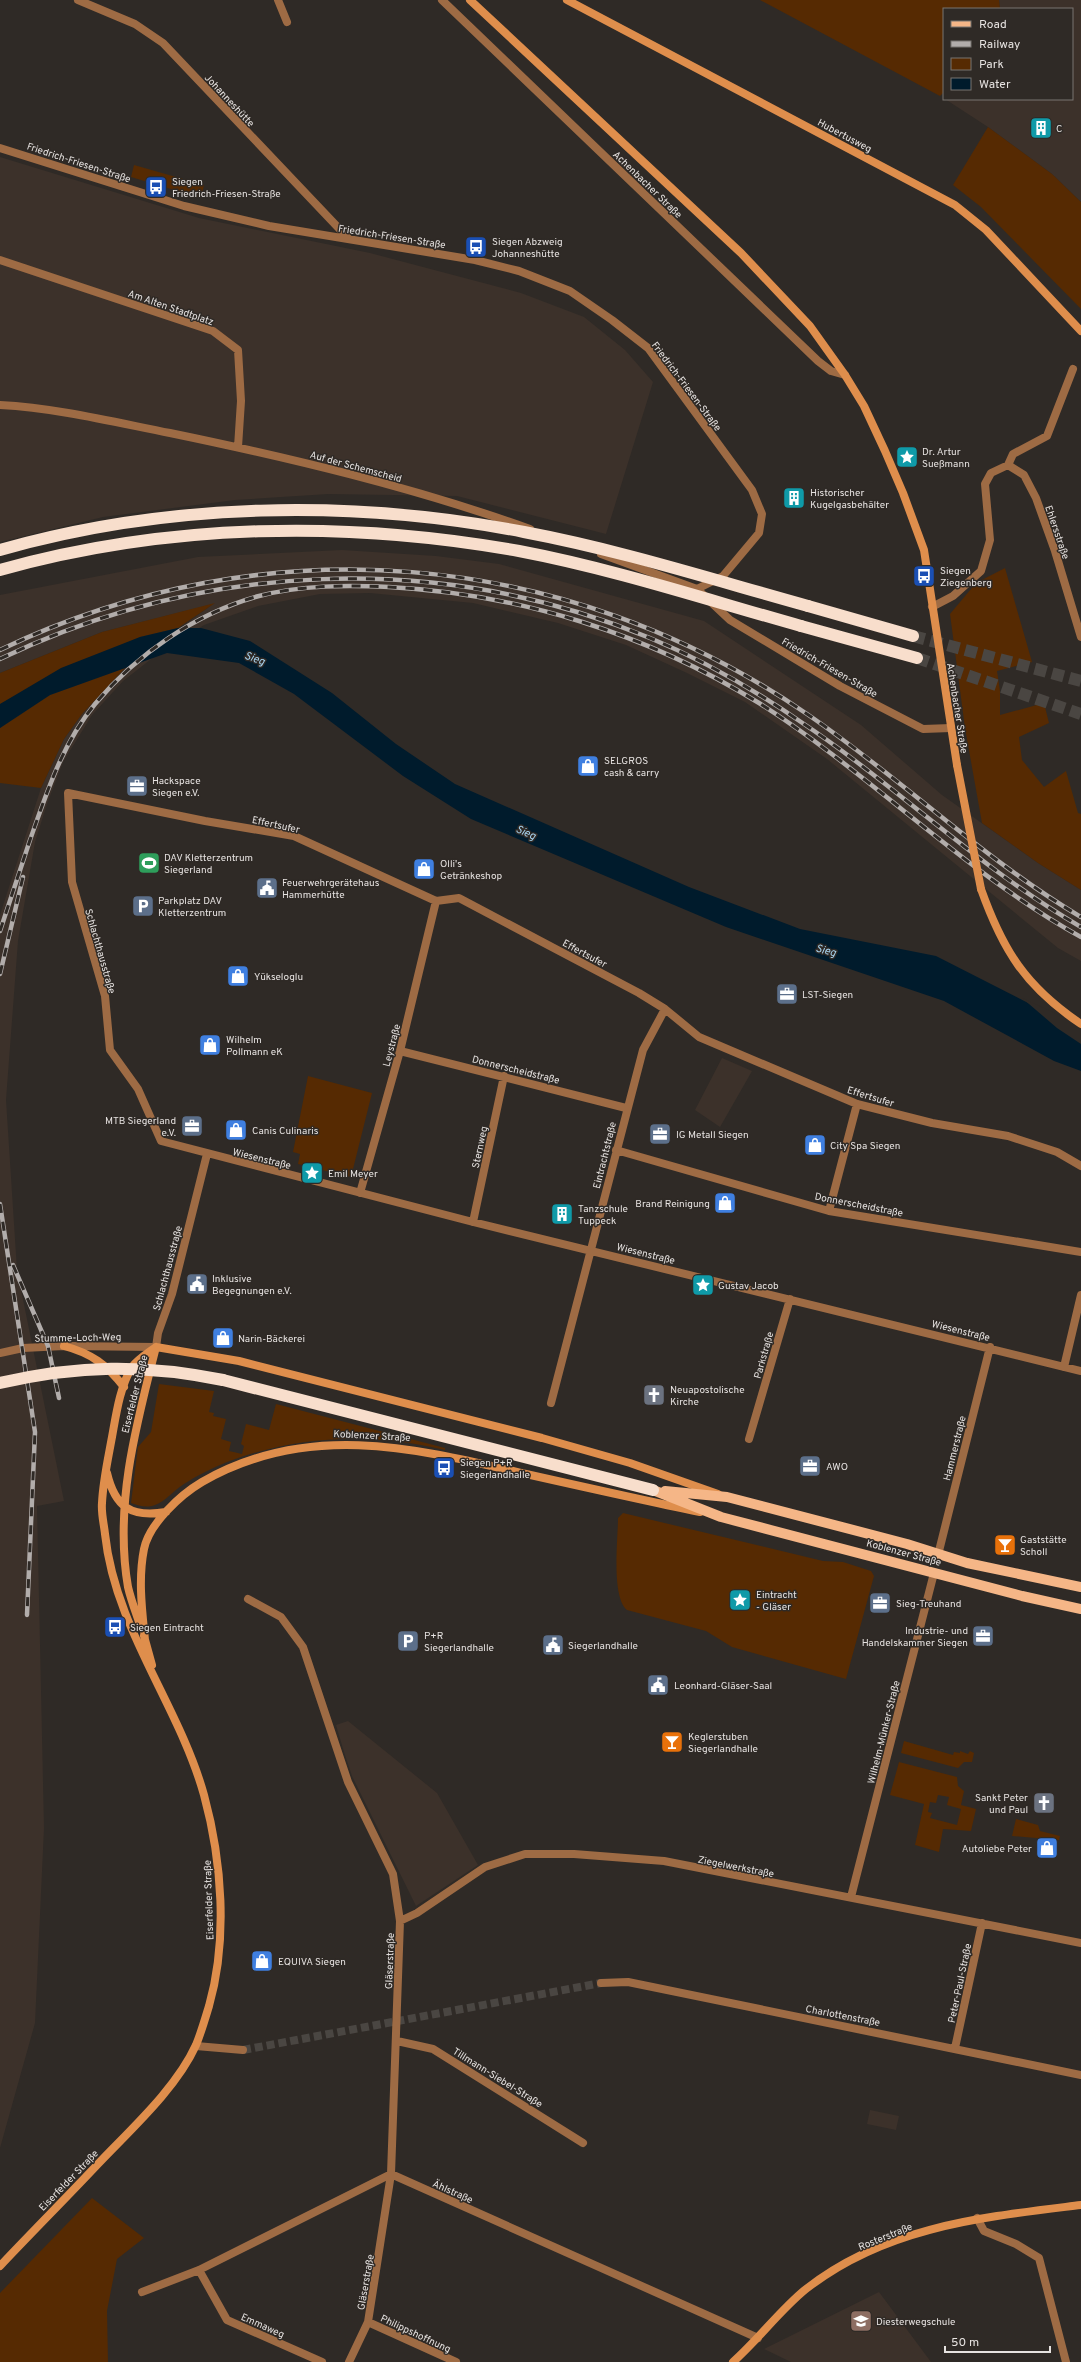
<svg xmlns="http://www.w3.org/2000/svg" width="1081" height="2362" font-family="Overpass,sans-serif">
<rect width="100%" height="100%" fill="#2f2a26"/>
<path fill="#3c312a" d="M999 0H1081V202L1052 174 988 127 945 99H1072V9H1000Z
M0 157 199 218 370 253 521 293 584 317 625 350 653 382 606 534 457 496 328 494 235 500 103 517 0 542Z
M342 550 436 556 499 564 704 621 861 725 942 795 1038 863 1081 890V961L1058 948 827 759 745 702 687 673 626 645 558 623 473 603 370 593 320 594 258 606 204 625 164 649 123 681 92 715 63 762 47 804 35 842 18 941 6 1100 17 1270 64 1501 37 1506 44 1828 35 2023 0 2148V915L41 788 64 739 82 714 125 668 213 604 102 632 0 673V595L198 557Z
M722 1058 752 1071 720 1127 695 1110Z
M348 1721 437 1793 478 1865 416 1906 352 1776 344 1752 336 1725Z
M870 2110 899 2116 896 2130 867 2124Z
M879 2292 931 2362H791L764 2349Z"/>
<path fill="#562a02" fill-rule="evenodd" d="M760 0H999L1000 9H944V92L940 96Z
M988 127 1052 174 1081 202V309L981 207 953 185Z
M134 165 204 185 201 198 131 177Z
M1005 568 1032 662 997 671 1000 691V715L1044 703 1049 723 1019 737 1022 760 1044 787 1066 771 1078 813 1081 814V890L1038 863 982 823 965 728 950 614 976 583Z
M215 603 178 628 140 637 0 704V673L102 632Z
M125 668 82 714 64 739 41 788 0 783V728L50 695Z
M308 1076 372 1093 351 1177 298 1164 300 1154 293 1152Z
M159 1384 214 1391 209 1412 214 1413 213 1416 226 1419 221 1439 231 1442 229 1451 242 1454 244 1446 241 1444 246 1424 269 1430 276 1404 445 1448V1450C372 1432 298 1435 227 1462 212 1468 198 1475 184 1484 174 1490 166 1501 155 1505 147 1508 139 1506 131 1503L138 1447 151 1432Z
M623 1513 823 1561 843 1562 871 1571 874 1576 846 1679 732 1647 706 1631 627 1610C611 1596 618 1539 618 1518Z
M904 1741 953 1755 954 1752 960 1753V1751L968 1754 970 1751 974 1753 972 1762H964L958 1768 901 1753Z
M899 1762 957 1777 958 1786 964 1791 961 1805 976 1809 971 1831 943 1829 939 1852 915 1845 924 1804 890 1795ZM938 1795 949 1797 947 1805 961 1809 957 1825 930 1818 932 1813 928 1812 930 1802 936 1803Z
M1016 1819 1038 1825 1040 1831 1060 1836 1059 1840 1012 1836Z
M92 2198 144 2238 117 2259 107 2311 108 2362H0V2293Z"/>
<path fill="#001b2c" d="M178 628H201L250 641 332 693 396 744 455 784 689 887 800 929 936 956 1032 1005 1081 1027V1071L1054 1061 944 1001 726 927 471 819 403 776 294 694 239 663 167 653 50 695 0 728V704L61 668 140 637Z"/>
<path fill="#2f2a26" d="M1022 998 1081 1025V1044L1057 1028Z"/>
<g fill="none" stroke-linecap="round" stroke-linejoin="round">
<path stroke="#4a4642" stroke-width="8" stroke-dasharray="8 4" stroke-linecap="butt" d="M243 2050 601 1983"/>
<path stroke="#4a4642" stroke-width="12" stroke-dasharray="12 6" stroke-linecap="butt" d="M913 636 1081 681
M917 658 1081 714"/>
<path stroke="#9e6b44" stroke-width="8" d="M78 0 135 24 163 43 349 239
M278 0 287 22
M442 0 818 361 831 371 845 375
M0 148 184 206 269 226 475 260 519 271 570 291 612 320 648 348 752 490 762 514 759 533 723 576 697 589
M0 260 213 331 238 350 241 401 238 447
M0 405C57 408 114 422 170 433 291 458 413 487 530 529
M1008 465 1024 475 1036 498 1055 551 1081 637
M601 554 697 589 730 620 840 686 923 729 951 728
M932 607 953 596 981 571 990 540 985 484 991 473 1008 465 1013 454 1047 436 1073 369
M400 1051 626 1108
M616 1150 829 1211 1081 1252
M1081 1166 1057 1152 1008 1136 932 1123 857 1104 699 1037 665 1009 639 993 459 898 436 901 294 836 205 821 68 793 72 882 105 996 110 1050 138 1089 161 1141 473 1222 1081 1371
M360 1193 400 1051 436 901
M829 1211 857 1104
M473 1222 504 1076
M0 1353 23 1348 64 1346 156 1347 158 1333 172 1294 207 1154
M1064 1367 1081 1295
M551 1403 643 1050 665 1009
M749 1439 790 1299
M938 1555 990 1347
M248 1599 281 1617 303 1647 348 1782 393 1874 400 1921 391 2174 368 2322 349 2362
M851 1897 934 1573
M400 1921 417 1913 485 1867 525 1854H574L664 1861 1081 1943
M601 1983 628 1982 1081 2075
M397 2041 433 2049 583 2143
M196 2046 243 2050
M955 2048 982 1923
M391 2174 758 2338
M977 2218 984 2231 1016 2244 1039 2258 1066 2362
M199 2270 227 2320 322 2362
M142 2292 199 2270 391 2174
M368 2322 456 2362"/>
<path stroke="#df8e4c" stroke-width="8" d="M470 0 741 253 810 326 845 375 864 406 885 451 903 493 924 550 957 765
M567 0 955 205 986 230 1081 331
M981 889C1003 951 1026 987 1081 1024
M64 1346C91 1353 107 1365 124 1387
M156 1347 239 1361 542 1438 630 1463 718 1494
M107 1473C115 1507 131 1518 166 1512
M140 1625C136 1613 131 1600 128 1587 114 1506 136 1425 156 1347
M144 1636 152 1665
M145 1640C142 1610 138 1579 144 1549 149 1524 180 1495 202 1482 308 1421 415 1448 526 1474 584 1487 642 1500 700 1512
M0 2266C32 2232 65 2199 97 2165 130 2130 176 2089 196 2045 201 2033 205 2019 209 2006 228 1939 222 1861 204 1795 179 1705 115 1629 105 1534 104 1524 101 1513 102 1503 103 1481 108 1459 112 1437 116 1415 120 1386 132 1367 138 1359 148 1353 156 1347
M733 2362C759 2339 780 2310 806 2289 886 2226 984 2217 1081 2205"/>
<path stroke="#f5b687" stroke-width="10" d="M653 1490 721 1517 1022 1596 1081 1609
M665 1491 727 1497 907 1544 967 1563 1081 1587"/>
<path stroke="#f8decc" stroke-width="12" d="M808 606 913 636
M801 626 917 658
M223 1380 653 1490"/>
<g stroke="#b2adab" stroke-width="4.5">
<path id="rail" d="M0 650C266 523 564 548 807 714 901 778 983 859 1081 917
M0 659C204 561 440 551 650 638 703 660 753 689 801 722 897 786 980 869 1081 927
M0 931C10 900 20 870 30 840 47 792 62 744 95 704 137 654 196 613 259 596 302 585 346 585 389 587 521 594 647 634 759 703 871 774 965 873 1081 937
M0 974 23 877
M0 1204 35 1432 27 1615
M13 1265 48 1346 59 1398"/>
</g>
<use href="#rail" stroke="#2f2a26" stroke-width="3" stroke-dasharray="9" stroke-linecap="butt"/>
<path stroke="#df8e4c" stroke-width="8" d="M957 765 981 889"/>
<path stroke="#f8decc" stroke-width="12" d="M0 550C168 502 353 499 524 532 620 550 714 580 808 606
M0 570C168 523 348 520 519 551 614 569 708 600 801 626
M0 1383C78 1365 144 1364 223 1380"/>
</g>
<defs>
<g id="building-square" transform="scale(1.15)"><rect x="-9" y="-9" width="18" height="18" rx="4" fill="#0f9aa8" stroke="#2f2a26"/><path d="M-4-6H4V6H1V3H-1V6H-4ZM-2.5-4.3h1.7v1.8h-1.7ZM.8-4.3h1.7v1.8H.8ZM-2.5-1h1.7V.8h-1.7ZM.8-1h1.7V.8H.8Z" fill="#fff"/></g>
<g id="bus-square" transform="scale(1.15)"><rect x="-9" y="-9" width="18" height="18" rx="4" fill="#1a4fb4" stroke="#2f2a26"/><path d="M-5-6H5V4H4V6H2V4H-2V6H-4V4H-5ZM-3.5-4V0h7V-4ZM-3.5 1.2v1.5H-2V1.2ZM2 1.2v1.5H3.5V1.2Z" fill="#fff"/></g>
<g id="sight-square" transform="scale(1.15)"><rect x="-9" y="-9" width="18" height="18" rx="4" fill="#0f9aa8" stroke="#2f2a26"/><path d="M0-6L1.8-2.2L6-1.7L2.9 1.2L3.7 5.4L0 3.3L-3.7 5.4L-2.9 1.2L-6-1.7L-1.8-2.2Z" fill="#fff"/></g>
<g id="shop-square" transform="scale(1.15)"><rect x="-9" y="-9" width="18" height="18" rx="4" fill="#3f7fe0" stroke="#2f2a26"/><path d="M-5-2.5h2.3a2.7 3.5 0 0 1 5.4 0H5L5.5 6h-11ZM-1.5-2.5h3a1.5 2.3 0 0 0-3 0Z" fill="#fff"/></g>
<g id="office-square" transform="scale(1.15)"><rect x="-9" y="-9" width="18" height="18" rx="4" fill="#5c6f8a" stroke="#2f2a26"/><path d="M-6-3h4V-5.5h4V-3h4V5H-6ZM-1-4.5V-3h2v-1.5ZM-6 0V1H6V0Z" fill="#fff"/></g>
<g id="stadium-square" transform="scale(1.15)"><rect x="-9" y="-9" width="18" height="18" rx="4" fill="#2e9e5b" stroke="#2f2a26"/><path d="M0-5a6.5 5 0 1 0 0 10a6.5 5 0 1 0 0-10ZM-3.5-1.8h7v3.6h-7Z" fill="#fff"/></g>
<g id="civic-square" transform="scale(1.15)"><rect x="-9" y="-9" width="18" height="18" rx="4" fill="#5c6f8a" stroke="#2f2a26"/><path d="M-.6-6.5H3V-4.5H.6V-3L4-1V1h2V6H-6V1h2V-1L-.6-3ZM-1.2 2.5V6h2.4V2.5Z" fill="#fff"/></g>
<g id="parking-square" transform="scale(1.15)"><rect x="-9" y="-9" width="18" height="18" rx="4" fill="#5c6f8a" stroke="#2f2a26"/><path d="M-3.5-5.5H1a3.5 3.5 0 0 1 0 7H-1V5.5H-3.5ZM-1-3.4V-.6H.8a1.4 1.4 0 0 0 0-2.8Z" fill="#fff"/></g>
<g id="church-square" transform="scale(1.15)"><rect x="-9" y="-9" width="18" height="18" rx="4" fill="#6b7280" stroke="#2f2a26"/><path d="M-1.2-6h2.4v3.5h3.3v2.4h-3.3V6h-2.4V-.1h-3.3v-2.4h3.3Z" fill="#fff"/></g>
<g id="bar-square" transform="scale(1.15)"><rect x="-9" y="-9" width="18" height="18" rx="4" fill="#e8710a" stroke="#2f2a26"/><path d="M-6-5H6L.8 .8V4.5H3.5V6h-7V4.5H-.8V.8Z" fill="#fff"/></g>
<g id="school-square" transform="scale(1.15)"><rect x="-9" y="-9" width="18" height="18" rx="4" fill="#8d6e63" stroke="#2f2a26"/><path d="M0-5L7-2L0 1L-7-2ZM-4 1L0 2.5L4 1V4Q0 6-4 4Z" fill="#fff"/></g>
</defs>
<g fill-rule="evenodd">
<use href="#building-square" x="1041" y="128"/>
<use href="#bus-square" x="156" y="187"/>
<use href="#bus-square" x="476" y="247"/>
<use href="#sight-square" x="907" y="457"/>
<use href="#building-square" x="794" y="498"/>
<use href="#bus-square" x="924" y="576"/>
<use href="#shop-square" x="588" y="766"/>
<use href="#office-square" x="137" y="786"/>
<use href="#stadium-square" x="149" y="863"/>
<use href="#shop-square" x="424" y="869"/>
<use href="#civic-square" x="267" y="888"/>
<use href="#parking-square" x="143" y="906"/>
<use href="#shop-square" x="238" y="976"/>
<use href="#office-square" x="787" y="994"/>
<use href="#shop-square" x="210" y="1045"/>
<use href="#office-square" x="192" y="1126"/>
<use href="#shop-square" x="236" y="1130"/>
<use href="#office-square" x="660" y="1134"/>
<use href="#shop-square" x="815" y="1145"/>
<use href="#sight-square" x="312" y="1173"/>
<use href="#shop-square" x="725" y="1203"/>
<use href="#building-square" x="562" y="1214"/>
<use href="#civic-square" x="197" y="1284"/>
<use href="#sight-square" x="703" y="1285"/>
<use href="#shop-square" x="223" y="1338"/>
<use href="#church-square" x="654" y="1395"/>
<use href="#office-square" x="810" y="1466"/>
<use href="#bus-square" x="444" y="1468"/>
<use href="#bar-square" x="1005" y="1545"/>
<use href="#sight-square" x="740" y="1600"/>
<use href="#office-square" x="880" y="1603"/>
<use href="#bus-square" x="115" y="1627"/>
<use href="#office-square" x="983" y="1636"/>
<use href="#parking-square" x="408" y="1641"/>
<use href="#civic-square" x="553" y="1645"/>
<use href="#civic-square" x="658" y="1685"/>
<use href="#bar-square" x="672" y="1742"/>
<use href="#church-square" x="1044" y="1803"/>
<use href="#shop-square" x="1047" y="1848"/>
<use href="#shop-square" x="262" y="1961"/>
<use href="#school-square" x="861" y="2321"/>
</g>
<g text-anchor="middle" stroke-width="3" stroke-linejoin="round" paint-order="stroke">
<g font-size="10" fill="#e6e2e0" stroke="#2f2a26">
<text transform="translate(230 100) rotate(47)" y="4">Johanneshütte</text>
<text transform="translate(845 135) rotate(28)" y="4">Hubertusweg</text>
<text transform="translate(79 162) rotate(18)" y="4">Friedrich-Friesen-Straße</text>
<text transform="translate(648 184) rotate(44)" y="4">Achenbacher Straße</text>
<text transform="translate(392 236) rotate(9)" y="4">Friedrich-Friesen-Straße</text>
<text transform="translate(171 307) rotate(19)" y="4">Am Alten Stadtplatz</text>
<text transform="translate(687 386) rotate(53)" y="4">Friedrich-Friesen-Straße</text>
<text transform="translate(356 466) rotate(15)" y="4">Auf der Schemscheid</text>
<text transform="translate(1058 532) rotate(71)" y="4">Ehlersstraße</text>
<text transform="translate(830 667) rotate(30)" y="4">Friedrich-Friesen-Straße</text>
<text transform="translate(958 708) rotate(81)" y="4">Achenbacher Straße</text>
<text transform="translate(276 824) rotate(12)" y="4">Effertsufer</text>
<text transform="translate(101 951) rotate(74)" y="4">Schlachthausstraße</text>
<text transform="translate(585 953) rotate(28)" y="4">Effertsufer</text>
<text transform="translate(391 1045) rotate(-75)" y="4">Leystraße</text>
<text transform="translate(516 1069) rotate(14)" y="4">Donnerscheidstraße</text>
<text transform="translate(871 1096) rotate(17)" y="4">Effertsufer</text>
<text transform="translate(479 1147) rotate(-78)" y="4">Sternweg</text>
<text transform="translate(604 1155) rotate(-76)" y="4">Eintrachtstraße</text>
<text transform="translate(262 1158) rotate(14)" y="4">Wiesenstraße</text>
<text transform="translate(859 1204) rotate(11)" y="4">Donnerscheidstraße</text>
<text transform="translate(646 1253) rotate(14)" y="4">Wiesenstraße</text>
<text transform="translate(167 1268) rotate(-75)" y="4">Schlachthausstraße</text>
<text transform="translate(961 1330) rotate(14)" y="4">Wiesenstraße</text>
<text transform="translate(78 1337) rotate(-1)" y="4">Stumme-Loch-Weg</text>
<text transform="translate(763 1355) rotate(-74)" y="4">Parkstraße</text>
<text transform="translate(134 1394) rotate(-76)" y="4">Eiserfelder Straße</text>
<text transform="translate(372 1435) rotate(3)" y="4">Koblenzer Straße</text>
<text transform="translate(954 1448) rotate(-76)" y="4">Hammerstraße</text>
<text transform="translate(904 1552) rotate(15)" y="4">Koblenzer Straße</text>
<text transform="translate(883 1732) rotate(-76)" y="4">Wilhelm-Münker-Straße</text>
<text transform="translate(736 1866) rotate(11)" y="4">Ziegelwerkstraße</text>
<text transform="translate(208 1900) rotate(-92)" y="4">Eiserfelder Straße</text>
<text transform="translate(389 1961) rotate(-88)" y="4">Gläserstraße</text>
<text transform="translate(959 1983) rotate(-78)" y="4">Peter-Paul-Straße</text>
<text transform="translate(843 2015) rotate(11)" y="4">Charlottenstraße</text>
<text transform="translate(498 2077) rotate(32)" y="4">Tillmann-Siebel-Straße</text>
<text transform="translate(68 2180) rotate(-46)" y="4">Eiserfelder Straße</text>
<text transform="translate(453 2191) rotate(24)" y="4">Ählstraße</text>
<text transform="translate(885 2236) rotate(-22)" y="4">Rosterstraße</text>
<text transform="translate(365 2282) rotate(-80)" y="4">Gläserstraße</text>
<text transform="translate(263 2325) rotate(24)" y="4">Emmaweg</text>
<text transform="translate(416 2333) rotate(25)" y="4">Philippshoffnung</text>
</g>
<g font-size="10" fill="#e6e2e0" stroke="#2f2a26" text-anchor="start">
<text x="1056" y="132">C</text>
<text x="172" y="185">Siegen<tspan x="172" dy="12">Friedrich-Friesen-Straße</tspan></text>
<text x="492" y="245">Siegen Abzweig<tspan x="492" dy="12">Johanneshütte</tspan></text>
<text x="922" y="455">Dr. Artur<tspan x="922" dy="12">Sueßmann</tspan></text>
<text x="810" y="496">Historischer<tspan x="810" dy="12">Kugelgasbehälter</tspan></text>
<text x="940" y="574">Siegen<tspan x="940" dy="12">Ziegenberg</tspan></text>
<text x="604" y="764">SELGROS<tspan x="604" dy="12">cash &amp; carry</tspan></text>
<text x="152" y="784">Hackspace<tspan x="152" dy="12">Siegen e.V.</tspan></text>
<text x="164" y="861">DAV Kletterzentrum<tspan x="164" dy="12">Siegerland</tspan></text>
<text x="440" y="867">Olli's<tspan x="440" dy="12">Getränkeshop</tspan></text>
<text x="282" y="886">Feuerwehrgerätehaus<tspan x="282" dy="12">Hammerhütte</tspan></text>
<text x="158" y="904">Parkplatz DAV<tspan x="158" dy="12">Kletterzentrum</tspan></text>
<text x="254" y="980">Yükseloglu</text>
<text x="802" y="998">LST-Siegen</text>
<text x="226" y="1043">Wilhelm<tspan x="226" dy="12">Pollmann eK</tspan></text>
<text x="176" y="1124" text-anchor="end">MTB Siegerland<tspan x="176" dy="12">e.V.</tspan></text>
<text x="252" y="1134">Canis Culinaris</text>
<text x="676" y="1138">IG Metall Siegen</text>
<text x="830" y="1149">City Spa Siegen</text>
<text x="328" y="1177">Emil Meyer</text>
<text x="710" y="1207" text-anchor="end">Brand Reinigung</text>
<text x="578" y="1212">Tanzschule<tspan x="578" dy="12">Tuppeck</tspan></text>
<text x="212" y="1282">Inklusive<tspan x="212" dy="12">Begegnungen e.V.</tspan></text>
<text x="718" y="1289">Gustav Jacob</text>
<text x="238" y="1342">Narin-Bäckerei</text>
<text x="670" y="1393">Neuapostolische<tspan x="670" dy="12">Kirche</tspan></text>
<text x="460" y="1466">Siegen P+R<tspan x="460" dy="12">Siegerlandhalle</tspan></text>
<text x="826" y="1470">AWO</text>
<text x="1020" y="1543">Gaststätte<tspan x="1020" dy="12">Scholl</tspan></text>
<text x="756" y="1598">Eintracht<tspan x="756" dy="12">- Gläser</tspan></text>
<text x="896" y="1607">Sieg-Treuhand</text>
<text x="130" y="1631">Siegen Eintracht</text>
<text x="968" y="1634" text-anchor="end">Industrie- und<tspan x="968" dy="12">Handelskammer Siegen</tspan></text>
<text x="424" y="1639">P+R<tspan x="424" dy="12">Siegerlandhalle</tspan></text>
<text x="568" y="1649">Siegerlandhalle</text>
<text x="674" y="1689">Leonhard-Gläser-Saal</text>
<text x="688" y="1740">Keglerstuben<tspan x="688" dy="12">Siegerlandhalle</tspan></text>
<text x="1028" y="1801" text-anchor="end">Sankt Peter<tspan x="1028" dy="12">und Paul</tspan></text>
<text x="1032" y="1852" text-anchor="end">Autoliebe Peter</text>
<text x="278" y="1965">EQUIVA Siegen</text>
<text x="876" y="2325">Diesterwegschule</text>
</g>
<g font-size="11" font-style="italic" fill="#a8d6f3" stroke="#2f2a26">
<text transform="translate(255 658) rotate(20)" y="4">Sieg</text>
<text transform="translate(526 832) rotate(24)" y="4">Sieg</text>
<text transform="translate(826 950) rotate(14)" y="4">Sieg</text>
</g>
</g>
<rect x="943" y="8" width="130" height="92" fill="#2f2a26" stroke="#787470"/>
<rect x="951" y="21" width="20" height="6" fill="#f5b687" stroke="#787470"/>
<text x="979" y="28" font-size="12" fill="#e6e2e0">Road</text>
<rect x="951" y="41" width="20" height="6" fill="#b2adab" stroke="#787470"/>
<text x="979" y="48" font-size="12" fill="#e6e2e0">Railway</text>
<rect x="951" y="58" width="20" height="12" fill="#562a02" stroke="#787470"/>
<text x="979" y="68" font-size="12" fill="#e6e2e0">Park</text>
<rect x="951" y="78" width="20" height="12" fill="#001b2c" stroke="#787470"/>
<text x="979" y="88" font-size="12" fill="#e6e2e0">Water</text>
<path d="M945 2346v6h105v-6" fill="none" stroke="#e6e2e0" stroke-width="2"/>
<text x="951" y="2346" font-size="12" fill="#e6e2e0" stroke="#2f2a26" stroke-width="3" paint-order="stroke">50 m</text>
</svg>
